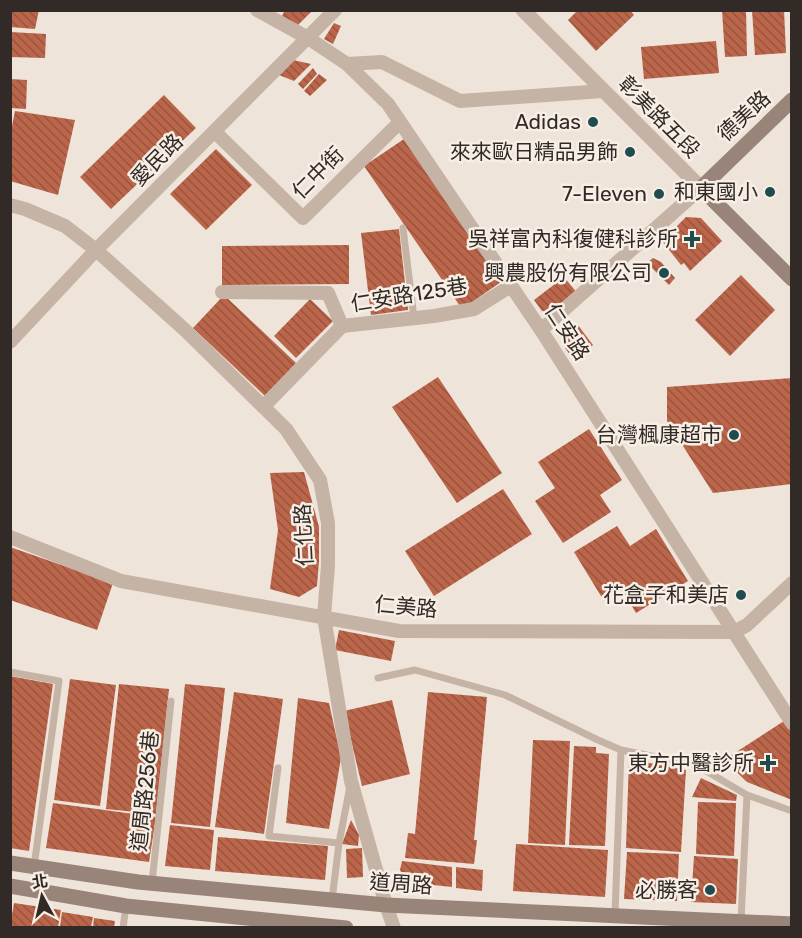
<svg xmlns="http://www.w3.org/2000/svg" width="802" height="938" font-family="Rubik,'Noto Sans TC',sans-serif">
<defs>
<pattern id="building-back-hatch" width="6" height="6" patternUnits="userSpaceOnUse" patternTransform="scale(1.5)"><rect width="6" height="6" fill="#bb664b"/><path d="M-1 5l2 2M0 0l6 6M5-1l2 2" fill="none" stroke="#99543e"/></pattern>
</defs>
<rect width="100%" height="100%" fill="#eee4d9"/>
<path fill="url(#building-back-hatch)" d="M10 10H39L35 29 10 27Z
M285 10H313L297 26 281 18Z
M578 10H630L634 15 596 51 568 20Z
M722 10H746L747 56 725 57Z
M752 10H784L786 53 755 55Z
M334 23 341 26 333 44 324 39Z
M10 32 46 34 45 58 10 57Z
M716 41 719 73 644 79 641 47Z
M293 60 311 64 294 81 279 75Z
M313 68 317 74 303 89 298 84Z
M319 74 327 80 310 96 304 91Z
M10 79 27 80 26 109 10 108Z
M164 95 196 128 111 209 80 177Z
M15 111 75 120 58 195 10 181V136Z
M404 139 501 282 462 309 364 166Z
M216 149 252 185 206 230 170 194Z
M686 217 701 218 722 241 690 271 684 263 681 265 662 241Z
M399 229 408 310 371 315 361 233Z
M349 245V284L222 285V246Z
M653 258 661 262 675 278 669 285 647 263Z
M741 275 775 310 730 356 695 320Z
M564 277 578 294 553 313 542 311 534 300Z
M224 295 296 363 265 396 193 328Z
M310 299 333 321 296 358 274 336Z
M577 324 593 345 574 360 565 348 566 333Z
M438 377 502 473 457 503 392 407Z
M792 378V484L713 493 667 421V387Z
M589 429 622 480 600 495 611 512 563 543 535 501 555 488 538 462Z
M304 472 319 527V561L317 586 299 597 270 589 278 530 270 473Z
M503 489 532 534 434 596 405 551Z
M617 526 630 546 656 529 688 581 636 613 622 590 604 601 574 552Z
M10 547 113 583 97 630 10 600Z
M339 630 395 641 391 661 335 650Z
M10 676 53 684 29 851 10 848Z
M70 679 116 685 100 806 54 800Z
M119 684 169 689 156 814 106 809Z
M185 684 225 688 210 827 171 823Z
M234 692 283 699 264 834 215 827Z
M428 692 487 697 474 840H477L474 864 405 858 408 833 415 834Z
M298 698 329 703 341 758 329 829 286 823Z
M392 700 410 774 362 786 344 711Z
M784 721 792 733V800L747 782 724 760Z
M533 740 570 741 565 845 528 843Z
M574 746 596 747V753L609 754 605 846 569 845Z
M629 759 686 770 681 852 626 848Z
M701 778 737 795 736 801 692 797Z
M698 802 736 803 734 856 696 854Z
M53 803 156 817 149 862 46 848Z
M351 820 359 835 358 846 342 844Z
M170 825 214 830 210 870 165 866Z
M218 837 328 846 325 880 215 871Z
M516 844 608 850 605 897 513 891Z
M362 848 363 877 347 878 346 849Z
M627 852 679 854 677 901 624 899Z
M694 856 738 859 736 904 691 902Z
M402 861 452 867V887L405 882 400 870Z
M456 867 483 870 482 891 456 888Z
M14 903 61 910 58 927H10Z
M62 912 93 917 91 927H60Z
M94 918 115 921 114 927H93Z"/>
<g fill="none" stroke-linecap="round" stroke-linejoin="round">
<path stroke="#c5b4a6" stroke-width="7" d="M403 228 414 318
M10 672 59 681 34 867
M378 678 415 670 505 695 598 740 621 750 696 765 747 795 792 811
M278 768 269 836 339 843 332 900
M339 843 350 786
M152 883 171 701
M615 915 621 750
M741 921 747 795
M123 928 126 906"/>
<path stroke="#c5b4a6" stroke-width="14" d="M257 10 308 38 347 64 388 104 541 330 792 723
M347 64 382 62 460 101 603 91
M215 132 303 218 400 122
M10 205 25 209 65 226 96 250 185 330 286 429 320 480 328 523V565L324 617 351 781 386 905 394 928
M222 292 328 293 342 326
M342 326 434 316 474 309 511 286
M541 330 701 188
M10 342 96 250 335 10
M263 407 342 326
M10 537 121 581 399 631 734 632 747 625 792 583"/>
<path stroke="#c5b4a6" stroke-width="15" d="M523 10 701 188"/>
<path stroke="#988478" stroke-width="15" d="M792 100 701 188 792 279
M10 863 138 882 386 905 792 924
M10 886 126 906 346 928"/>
</g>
<g fill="#204c50" stroke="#f7efe5" stroke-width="2">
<circle cx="593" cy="122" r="6"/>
<circle cx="630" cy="152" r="6"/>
<circle cx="770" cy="192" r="6"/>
<circle cx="659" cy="194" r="6"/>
<path d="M689 230h6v6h6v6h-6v6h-6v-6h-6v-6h6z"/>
<circle cx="664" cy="273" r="6"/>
<circle cx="734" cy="435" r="6"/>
<circle cx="741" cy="595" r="6"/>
<path d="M765 754h6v6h6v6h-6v6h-6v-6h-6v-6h6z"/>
<circle cx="710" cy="890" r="6"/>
</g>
<g text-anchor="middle" stroke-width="5" stroke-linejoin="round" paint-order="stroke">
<g font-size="21" fill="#322a26" stroke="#f7efe5">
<text transform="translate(744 116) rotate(-43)" y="7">德美路</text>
<text transform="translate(659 117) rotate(45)" y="7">彰美路五段</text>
<text transform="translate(157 160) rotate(-45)" y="7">愛民路</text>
<text transform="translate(318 173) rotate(-45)" y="7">仁中街</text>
<text transform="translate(409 295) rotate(-9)" y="7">仁安路125巷</text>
<text transform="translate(567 332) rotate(57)" y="7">仁安路</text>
<text transform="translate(304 535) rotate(-93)" y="7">仁化路</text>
<text transform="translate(406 607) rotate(5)" y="7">仁美路</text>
<text transform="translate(145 791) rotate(-84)" y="7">道周路256巷</text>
<text transform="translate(401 884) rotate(4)" y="7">道周路</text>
</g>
<g font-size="21" fill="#322a26" stroke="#f7efe5" text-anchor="end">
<text x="581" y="129">Adidas</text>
<text x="618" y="159">來來歐日精品男飾</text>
<text x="758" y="199">和東國小</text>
<text x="647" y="201">7-Eleven</text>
<text x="678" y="246">吳祥富內科復健科診所</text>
<text x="652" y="280">興農股份有限公司</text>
<text x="722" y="442">台灣楓康超市</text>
<text x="729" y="602">花盒子和美店</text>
<text x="754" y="770">東方中醫診所</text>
<text x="698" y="897">必勝客</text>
</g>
</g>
<rect width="802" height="938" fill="none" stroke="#322a26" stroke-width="24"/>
<g transform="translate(42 896) rotate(352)" stroke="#f7efe5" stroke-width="4.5" paint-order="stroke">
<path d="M0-4.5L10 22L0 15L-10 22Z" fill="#322a26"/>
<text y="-9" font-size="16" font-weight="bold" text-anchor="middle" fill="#322a26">北</text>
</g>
</svg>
